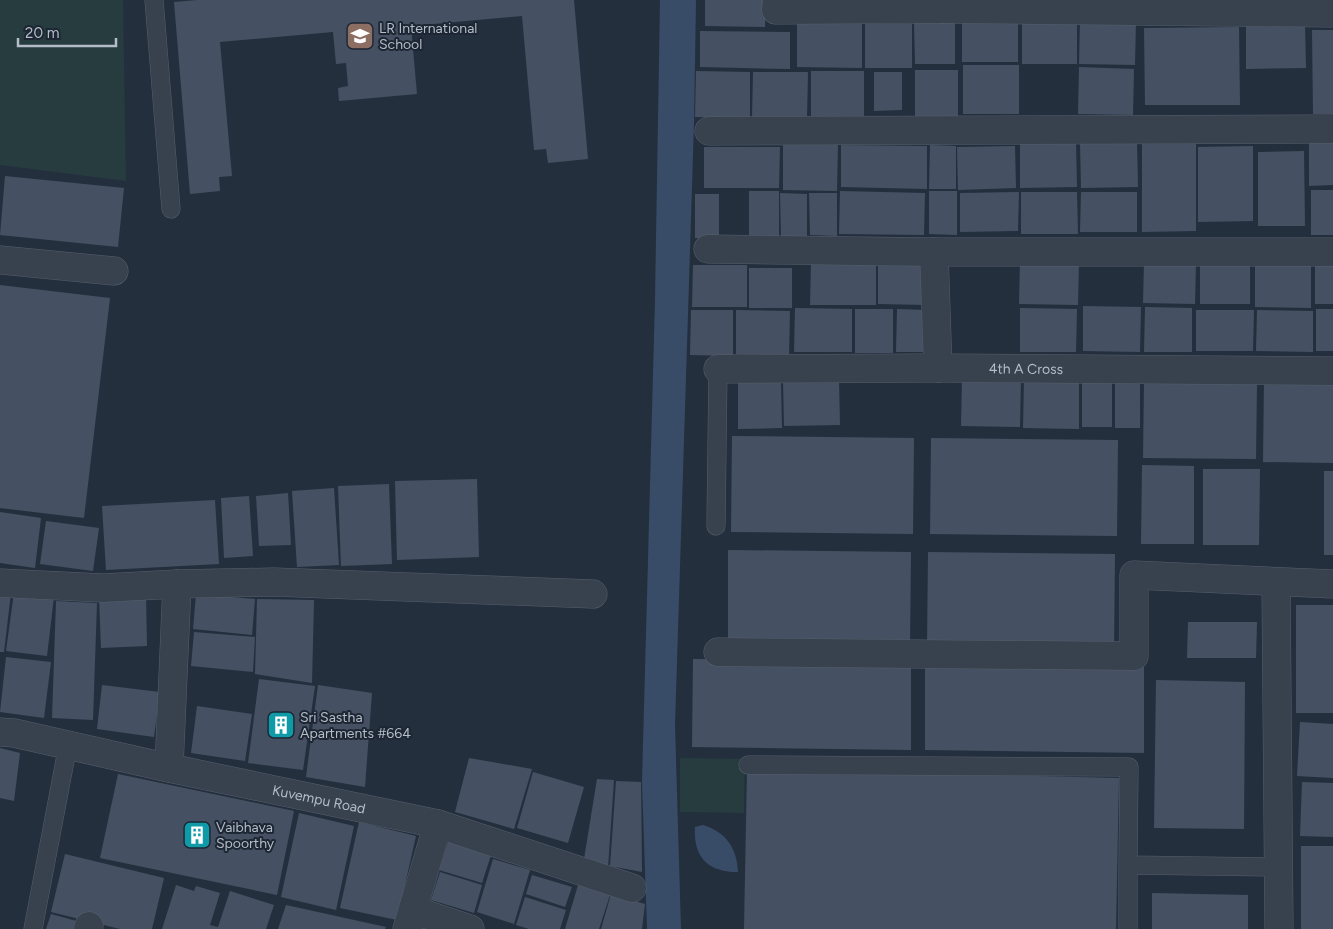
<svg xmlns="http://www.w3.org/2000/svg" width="1333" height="929" font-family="Figtree,sans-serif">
<rect width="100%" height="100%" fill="#242f3e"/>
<path fill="#263c3f" d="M0 0H123L126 181 0 165Z
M680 758 745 759 744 813 680 812Z"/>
<path fill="#394c67" d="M660 0H696L694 123 675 725 681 929H647L642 782 655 300Z
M703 825C726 832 737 848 738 872 708 872 693 857 695 827Z"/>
<path fill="#455162" d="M197 0H574L588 159 548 163 546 149 534 150 522 16 411 26 417 94 339 101 338 88 348 86 346 63 336 64 333 32 220 42 232 176 219 177 220 191 190 194 174 2Z
M705 0H766L765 27 705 26Z
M1022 18H1077V64H1022Z
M1080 19 1136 20 1135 65 1079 64Z
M962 21 1018 22V62H962Z
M797 23H862V68L797 67Z
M914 23H955V64H915Z
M865 24H912V68H865Z
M1246 25H1305L1306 68 1246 69Z
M1239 27 1240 105H1145L1144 28Z
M1312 30H1333V114H1313Z
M700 31 790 32V69L700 67Z
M963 65H1019V114H963Z
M1079 67 1134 69 1133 115 1078 114Z
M915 70H958V118H915Z
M696 71 750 72V118L695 117Z
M811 71H864V118L811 117Z
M753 72H808L807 119 752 118Z
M874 72H902V110L874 111Z
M1076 142 1077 187 1020 188V144Z
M1137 142 1138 187 1081 188 1080 143Z
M783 143 838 144 837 191 783 190Z
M1196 143V231L1142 232V144Z
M1309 143H1333V185L1309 186Z
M841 145 927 146V189L841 187Z
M930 145 956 146V189H929Z
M1015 146 1016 188 958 190 957 147Z
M1253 146V221L1198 222V147Z
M704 147H780L779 188H704Z
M1304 151 1305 226H1258V152Z
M5 176 124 188 118 247 0 235Z
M1311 190H1333V235H1311Z
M749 191H779V236H749Z
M840 191 925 193 924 235 839 234Z
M929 191H957V235L929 234Z
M1019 192 1018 231 960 232V193Z
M1021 192H1077L1078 234H1021Z
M1081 192H1137V232H1080Z
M780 193 807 194V237H781Z
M809 193H837V236L810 235Z
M695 194H719V239L695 238Z
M1020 260 1079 261 1078 305 1019 304Z
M1200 260 1250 261V304H1200Z
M1255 261 1311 262V308L1255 307Z
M1315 262H1333V304H1315Z
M811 263 876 264V305H810Z
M1144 263H1196L1195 304 1143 303Z
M693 265H747V307H692Z
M878 265 927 266V305L878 304Z
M749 268H792V308H749Z
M0 285 110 298 84 518 0 508Z
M1083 306 1141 307 1140 352 1083 351Z
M1145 307 1192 308V352H1144Z
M795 308 852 309V352H794Z
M1020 308 1077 309 1076 352H1020Z
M855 309H893V353H855Z
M897 309 927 310 926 352H896Z
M1316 309H1333V351H1316Z
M691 310H733V356L690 355Z
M736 310 790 311 789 355 736 354Z
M1196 310H1254L1253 351H1196Z
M1257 310 1313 311V352L1256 351Z
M962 377 1021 378 1020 427 961 426Z
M1024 378 1079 379V429L1023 428Z
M1082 379H1112V427H1082Z
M1115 379 1140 380V428H1115Z
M839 380 840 425 784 426 783 381Z
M1264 380 1333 381V463L1263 462Z
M781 381 782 428 738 429V382Z
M1144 381 1257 382 1256 459 1143 458Z
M732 436 914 438 913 534 731 532Z
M931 438 1118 440 1117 536 930 534Z
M1142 465 1194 466V544H1141Z
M1203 469H1260L1259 545H1203Z
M1324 471H1333V555H1324Z
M477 479 479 557 397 560 395 481Z
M389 484 392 564 341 566 338 486Z
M334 488 339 565 297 567 292 491Z
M288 493 291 545 259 546 256 496Z
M249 496 253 556 224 558 221 498Z
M215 500 219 564 106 570 102 506Z
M0 512 41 518 35 568 0 563Z
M46 521 99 528 93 571 40 564Z
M728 550 911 552 910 648 728 646Z
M928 552 1115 554 1114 650 927 648Z
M0 592 11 593 4 652H0Z
M14 592 54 597 47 656 6 651Z
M196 594 255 599 252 635 193 629Z
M146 595 147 646 101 648 99 597Z
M257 599 314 600 312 683 255 674Z
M56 601 97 603 93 720 52 718Z
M1296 605H1333V713H1296Z
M1188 622H1257L1256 658H1187Z
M194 632 255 637 253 672 191 666Z
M6 657 51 662 44 718 0 712Z
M693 659 911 661V750L692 747Z
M925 662 1144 664V753L925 750Z
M259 679 315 686 303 770 248 763Z
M1156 680 1245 682 1244 829 1154 828Z
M102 685 160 692 154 737 97 729Z
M318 685 372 693 365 787 306 777Z
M197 706 252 714 245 761 191 753Z
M1300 722 1333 724V778L1297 776Z
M0 748 20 753 14 801 0 798Z
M469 758 532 769 514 829 455 812Z
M747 769 1119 778 1116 929H744Z
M533 772 584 787 568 843 517 828Z
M118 774 294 811 277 895 100 858Z
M597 779 614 780 608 868 584 859Z
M616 781 641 782 642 872 610 866Z
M1302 782 1333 783V837L1300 836Z
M299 813 354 826 336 910 281 897Z
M359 822 416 836 397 920 340 908Z
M449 839 492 852 482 883 439 870Z
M1301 846H1333V929H1301Z
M65 854 164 878 152 929H120L51 912Z
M493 859 530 870 514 924 477 912Z
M440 872 482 885 474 913 431 900Z
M532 875 572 887 565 907 526 894Z
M176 885 194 891 196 886 220 893 210 925 218 927 230 891 274 905 266 929H162Z
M578 885 610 895 599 929H565Z
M1152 893 1248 895V929H1152Z
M611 894 645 904 642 929H601Z
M525 897 566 910 560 929H529L516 925Z
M286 905 386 927 385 929H278Z
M51 914 80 922 78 929H46Z"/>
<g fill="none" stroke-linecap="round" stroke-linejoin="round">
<g stroke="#565f6c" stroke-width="19">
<path id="lane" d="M154 0 171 209
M716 526 718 369
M748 765 1129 767 1128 865 1280 867
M33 929 68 745
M1128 929V865"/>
</g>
<g stroke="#565f6c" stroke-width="29">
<g id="street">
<path d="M777 0 776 10 943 9"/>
<path d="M944 0 943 9 1333 13"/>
<path d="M709 131 1333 129"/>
<path d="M708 249 934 252H1333"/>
<path d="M934 252 938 368"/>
<path d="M0 260 114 271"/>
<path id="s1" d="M718 369 938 368 1333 371"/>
<path d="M1276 582 1279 929"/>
<path d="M0 583 103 588 177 584 274 582 593 594"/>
<path d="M718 652 1134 656V575L1333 584"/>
<path id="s2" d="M0 732 14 733 169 768 438 824 632 888"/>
<path d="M169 768 177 584"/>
<path d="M413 910 470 929"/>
<path d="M88 929 89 926"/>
<path d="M407 929 438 824"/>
</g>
</g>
<use href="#lane" stroke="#38414e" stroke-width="18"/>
<use href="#street" stroke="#38414e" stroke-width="28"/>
</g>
<defs>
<g id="school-square" transform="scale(1.4375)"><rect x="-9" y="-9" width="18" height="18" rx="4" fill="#8d6e63" stroke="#1d2633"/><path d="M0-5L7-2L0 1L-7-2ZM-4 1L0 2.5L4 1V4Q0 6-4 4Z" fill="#fff"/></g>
<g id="building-square" transform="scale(1.4375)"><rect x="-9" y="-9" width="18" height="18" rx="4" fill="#0f9aa8" stroke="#1d2633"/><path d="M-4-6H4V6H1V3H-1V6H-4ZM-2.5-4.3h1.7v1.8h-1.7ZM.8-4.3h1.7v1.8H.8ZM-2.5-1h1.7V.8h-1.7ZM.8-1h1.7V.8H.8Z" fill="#fff"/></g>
</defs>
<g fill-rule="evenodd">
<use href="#school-square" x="360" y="36"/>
<use href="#building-square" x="281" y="725"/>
<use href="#building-square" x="197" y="835"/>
</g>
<g text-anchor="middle" stroke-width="4" stroke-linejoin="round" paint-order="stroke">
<g font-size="14" fill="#b4bcc9" stroke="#1d2633" text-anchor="start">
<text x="379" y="33">LR International<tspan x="379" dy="16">School</tspan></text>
<text x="300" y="722">Sri Sastha<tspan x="300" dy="16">Apartments #664</tspan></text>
<text x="216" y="832">Vaibhava<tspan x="216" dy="16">Spoorthy</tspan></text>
</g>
<g font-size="14" fill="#b4bcc9" stroke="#1d2633">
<text dy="5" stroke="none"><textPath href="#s1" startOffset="308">4th A Cross</textPath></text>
<text dy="5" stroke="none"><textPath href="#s2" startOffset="326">Kuvempu Road</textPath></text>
</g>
</g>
<path d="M18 38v8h98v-8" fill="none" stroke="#b4bcc9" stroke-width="2.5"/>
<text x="25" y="38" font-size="15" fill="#b4bcc9" stroke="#1d2633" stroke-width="4" paint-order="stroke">20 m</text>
</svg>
